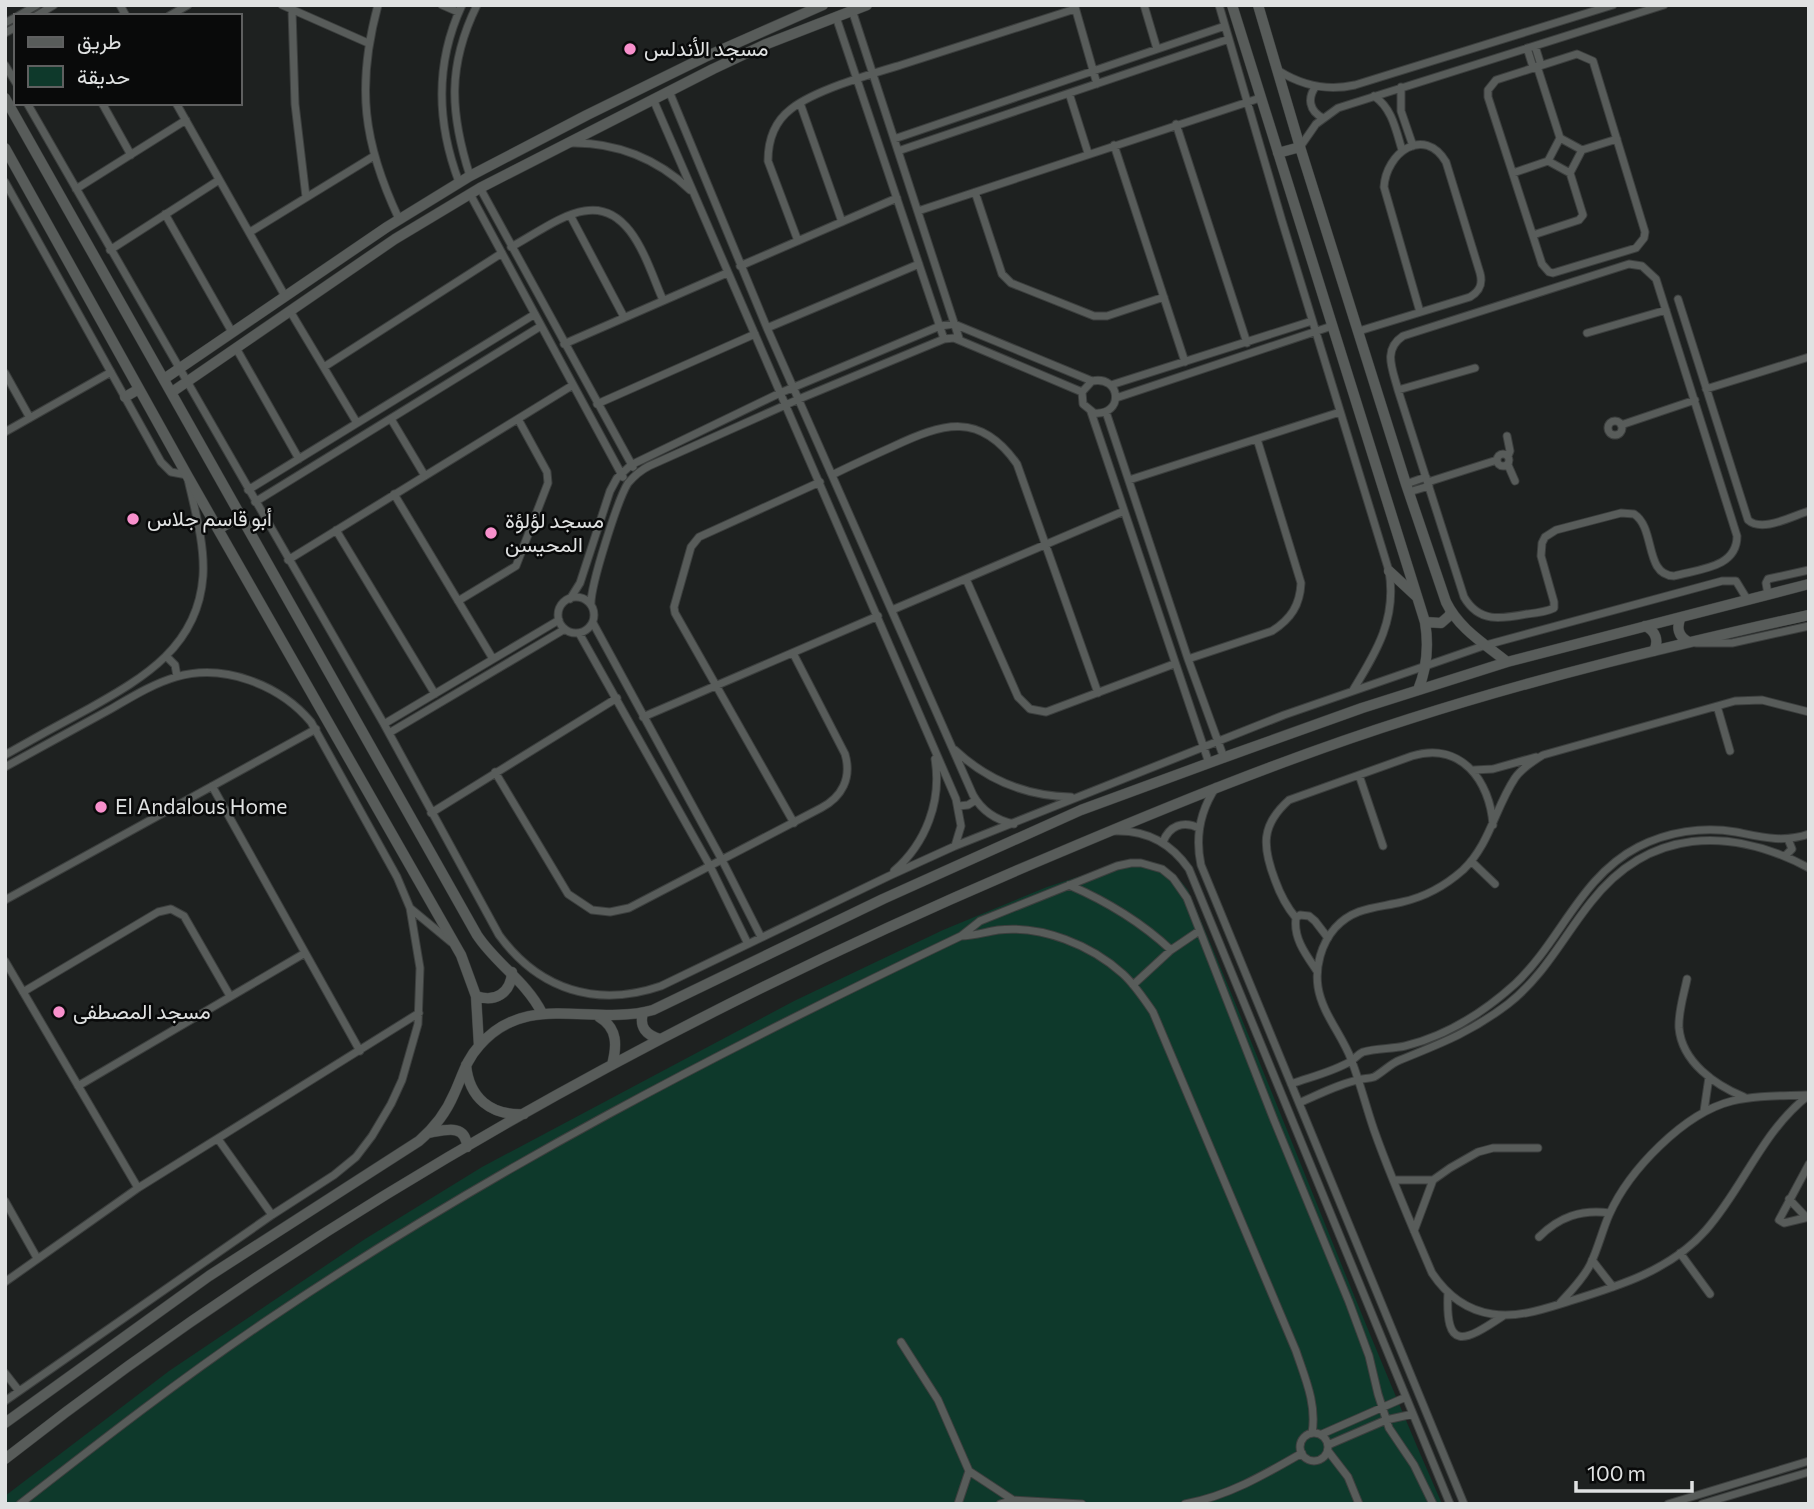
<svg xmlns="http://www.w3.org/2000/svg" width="1814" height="1509" font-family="Commissioner,Vazirmatn,sans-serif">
<rect width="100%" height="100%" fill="#1e2120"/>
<path fill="#0e392b" d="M1129 860C1156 859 1172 868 1188 890 1275 1094 1353 1301 1442 1504H5V1496L169 1371 365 1239 482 1167 794 1001 943 930 1047 887Z"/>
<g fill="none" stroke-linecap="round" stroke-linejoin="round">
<g stroke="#3c3f3e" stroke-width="9">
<path id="minor" d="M120 5 126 16
M282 5 368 43
M378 5C356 86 363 143 399 219
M442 5 458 12
M1144 5 1157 49
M1219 5 1282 221 1389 571C1397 618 1377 651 1353 690
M1075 7 1097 84
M292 10 295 104 306 197
M852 10 959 338
M18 16 37 5
M36 16 54 5
M169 16 188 5
M836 17 944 339
M5 23 16 17
M5 33 16 27
M1535 46 1541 65
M1527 48 1533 67
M1577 54 1593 61 1645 232 1644 238 1636 248 1553 273 1549 272 1542 264 1488 97V90L1496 80Z
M5 65 16 83
M1537 66 1560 138
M1279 71C1303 86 1328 91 1355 85L1613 5
M1316 86C1307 98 1309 111 1323 118
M1401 87V111L1413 146
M669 91 767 328 973 795C982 811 995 820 1014 824
M1069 93 1088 153
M1374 96C1392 108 1396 130 1402 150
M653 99 956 799 961 826 955 846
M27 103 384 724 499 935C539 990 597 1008 661 986L889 876 955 846 1284 715 1486 645 1722 581H1736L1747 599
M102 103 131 155
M176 103 285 296
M800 103 842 222
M1176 124 1247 343
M894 139 1225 26
M571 143C616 142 658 159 690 190
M1114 145 1185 362
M1300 147 1316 124 1338 108 1664 5
M1582 150 1617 139
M898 151 1229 39
M1513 173 1548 161
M470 176C450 113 447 66 477 5
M5 182 161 462 171 472 187 475C194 507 205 543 203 576 198 646 145 677 90 708 62 723 33 739 5 755
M459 182C437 124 435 63 462 5
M480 188 633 467
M76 189 186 120
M975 192 1002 274 1011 283 1094 316H1107L1164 297
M470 194 623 477
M918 211 1260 98
M165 214 232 332
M570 215 624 317
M250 232 374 156
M1533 235 1579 220 1583 215 1570 173 1548 161 1560 138 1582 150 1570 173
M798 241 768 161C768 141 774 122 791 109 815 90 871 74 901 65 959 46 1017 28 1075 9
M511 247C532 236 562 214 584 211 632 202 648 267 663 300
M110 250 219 180
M1629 264 1642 266 1656 279 1737 536C1737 568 1699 569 1674 576 1644 575 1656 528 1634 514L1621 513 1556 530 1545 537 1542 543 1541 556 1554 602V608C1546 612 1536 613 1527 614 1501 619 1479 623 1464 597L1398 390C1393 370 1382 350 1403 336Z
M740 266 897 198
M1678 299 1748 520C1762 533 1792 516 1809 511
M290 311 357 423
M767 328 919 264
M1359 331C1396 320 1433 308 1470 297 1480 291 1483 284 1480 273L1446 162C1424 125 1386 153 1384 187L1420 312
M1587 333 1666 310
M564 344 727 273
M236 348 299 459
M324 367 502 253
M5 373 30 418
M1111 385 1312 321
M1706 389 1809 357
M1398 390 1475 368
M1116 398 1332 326
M597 404 755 334
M1091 412 1209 763
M1106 412 1188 659 1224 758
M391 419 425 476
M1608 428a7 7 0 1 1 14 0a7 7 0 1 1-14 0Z
M1621 425 1695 400
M5 432 111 372
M1507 436 1510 451 1508 456
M1497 460a6 6 0 1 1 12 0a6 6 0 1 1-12 0Z
M1508 465 1515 481
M832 475C852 465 872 456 892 447 943 423 980 411 1017 464L1098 693
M1129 480 1340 412
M1428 482 1497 460
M1406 484 1426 477
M248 490 535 314
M1409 492 1429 486
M394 494 493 659
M255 502 541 326
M336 530 435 694
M288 560 573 385
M966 579 1018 697 1030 709 1046 712 1174 664
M1768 594 1766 583 1768 579 1809 570
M558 615a18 18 0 1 1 36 0a18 18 0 1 1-36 0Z
M570 599 580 583 610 491 617 478 631 465 780 393 940 326 954 324 1092 381C1122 375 1124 416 1094 413L1083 404 1082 392 1092 381
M458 601 516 566 548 483 547 472 518 419
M591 605C590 586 618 499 628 483 634 476 641 470 649 466L799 399 944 339 954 338 1082 392
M892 610 1124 511
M593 623 722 860 761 937
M579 633 710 866 748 944
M1696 643H1732L1809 626
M167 657 175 665 177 676
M1188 659 1272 631C1291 619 1300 605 1301 583L1257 439
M1717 706 1730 751
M1809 712 1762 700 1735 701 1543 755C1533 761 1522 768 1515 778 1495 808 1490 844 1463 870 1446 885 1425 897 1402 902 1377 908 1354 907 1335 928 1321 944 1315 967 1318 987 1322 1013 1342 1035 1351 1059 1360 1082 1366 1107 1374 1130 1391 1178 1412 1226 1432 1273 1446 1294 1466 1310 1492 1314 1519 1318 1544 1309 1570 1301 1619 1286 1671 1270 1706 1230 1744 1187 1762 1131 1809 1095
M643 717 878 616
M384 724 559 620
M389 733 565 629
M955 750C987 780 1027 796 1071 797
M5 767C40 748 74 729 109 710 130 698 152 684 176 677 224 663 280 685 311 722L397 877 410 908 451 942
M1474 770 1493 769 1536 757
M495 772 568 894 592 910 610 912 629 908 821 808C842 797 852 778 845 754L793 653
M1359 775 1383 846
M212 786 360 1051
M1216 787C1200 811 1195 837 1201 865L1464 1504
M959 806 968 805 976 800
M431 813 617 698
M794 823 675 613 674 607 691 547 699 537 820 482
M1115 831C1146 830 1171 843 1189 869L1450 1504
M1163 842C1169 826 1183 820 1199 828
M1785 856 1792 849 1788 839
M1471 861 1495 884
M894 871C926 843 942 801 935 759
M1069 885C1106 901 1141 922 1171 950
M5 900 316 729
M1296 918C1286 906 1280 894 1275 880 1262 846 1261 825 1289 800L1412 756C1461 741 1490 781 1493 825
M961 936C974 936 985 932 998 930 1042 925 1091 945 1123 974 1135 985 1144 999 1153 1012L1296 1351C1305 1378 1317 1404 1312 1433
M5 961 138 1188
M1317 971C1306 955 1293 938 1296 918L1300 915 1309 916 1315 921 1328 938
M1687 979C1684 994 1678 1012 1679 1028 1682 1062 1715 1085 1744 1097
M1133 985 1171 950 1199 931
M23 992 158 912 171 909 184 916 230 996
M1291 1084C1310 1077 1333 1072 1351 1061 1355 1059 1358 1054 1363 1052 1376 1048 1392 1049 1405 1046 1446 1036 1484 1012 1515 984 1561 941 1580 877 1638 847 1667 832 1703 826 1736 832 1761 837 1783 843 1809 834
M78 1086 305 953
M1299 1103C1318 1095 1338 1084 1358 1080 1363 1078 1368 1079 1374 1077 1383 1072 1390 1064 1400 1060 1442 1043 1471 1032 1508 1004 1544 976 1563 937 1591 902 1649 828 1730 826 1809 868
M1704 1111 1709 1077
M218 1139 272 1215
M1809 1164 1779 1220 1784 1223 1809 1217
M1394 1180H1433
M1789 1199 1806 1217
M5 1201 37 1258
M1414 1231 1433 1180 1450 1168 1478 1152 1493 1148H1538
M1539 1237C1559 1217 1581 1209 1610 1213
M1680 1253 1710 1294
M1592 1260 1613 1287
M5 1282 138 1188 419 1013
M1448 1292C1445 1352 1464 1342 1503 1316
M1560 1303C1571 1291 1583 1279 1590 1265 1598 1249 1602 1231 1609 1215 1629 1170 1684 1113 1732 1101 1756 1095 1782 1096 1807 1095
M901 1342 938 1400 969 1471 1013 1500
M5 1373 19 1391
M5 1401 272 1215 334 1175 356 1157 372 1136 391 1104 402 1080 418 1024 420 968 410 908
M1300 1447a14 14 0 1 1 28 0a14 14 0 1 1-28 0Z
M1322 1434 1406 1397
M1328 1445 1386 1420 1413 1414
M1328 1451 1348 1477 1359 1504
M20 1504C102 1440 183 1377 269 1319 488 1171 722 1050 961 936L980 921 1117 866 1131 863H1141L1162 869 1173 878 1187 898 1274 1120 1349 1302 1369 1356 1378 1394 1389 1428 1414 1465 1433 1504
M958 1504 969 1471
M1000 1504 1013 1500 1082 1504
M1185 1504C1228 1496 1264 1475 1302 1453
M1668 1504 1809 1461
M1702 1504 1809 1472"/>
</g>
<g stroke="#3c3f3e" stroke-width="11">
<path id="tertiary" d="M1232 5 1425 622C1429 646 1427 668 1418 690
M1258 5 1300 147 1406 484 1446 602C1459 629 1485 644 1507 662
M5 98 477 935C496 964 526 981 542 1013
M5 148 187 475 461 955 476 996 479 1046
M1278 153 1300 147
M164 379 387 227 470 176 587 115 705 57 823 5
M172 392 395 239 480 188 713 69 764 45 867 5
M125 397 139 389
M218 529 242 516
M1389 571 1417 597
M1681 617C1676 627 1678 637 1689 642
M1425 622 1441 623 1449 616 1451 611
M1645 626C1656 631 1659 641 1654 651
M476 996C495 1003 511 993 512 972
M643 1013C639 1027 646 1035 660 1039
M599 1017C618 1028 617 1046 612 1065
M466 1065C469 1098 491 1116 524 1114
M428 1133C445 1130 466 1123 467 1147
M5 1423 209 1276 419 1141C434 1128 446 1113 454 1094 462 1077 466 1060 479 1046 527 990 592 1027 653 1010L883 899 1081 810 1228 756 1362 708 1507 662 1809 584
M5 1459C322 1210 680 1012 1051 856 1169 806 1286 758 1409 719 1540 677 1674 645 1809 615"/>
</g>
<use href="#minor" stroke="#585c5a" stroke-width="7"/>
<use href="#tertiary" stroke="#585c5a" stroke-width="10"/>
</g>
<g fill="#f890cc" stroke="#090a0a" stroke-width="2.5">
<circle cx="630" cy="49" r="7"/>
<circle cx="133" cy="519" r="7"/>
<circle cx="491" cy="533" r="7"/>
<circle cx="101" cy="807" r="7"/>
<circle cx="59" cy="1012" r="7"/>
</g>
<g text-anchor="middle" stroke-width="5" stroke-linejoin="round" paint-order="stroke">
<g font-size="21" fill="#e0e2e2" stroke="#090a0a" text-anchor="start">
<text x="644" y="56">مسجد الأندلس</text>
<text x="147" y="526">أبو قاسم جلاس</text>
<text x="505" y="528">مسجد لؤلؤة<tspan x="505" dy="24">المحيسن</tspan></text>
<text x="115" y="814">El Andalous Home</text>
<text x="73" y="1019">مسجد المصطفى</text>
</g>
</g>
<rect width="1814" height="1509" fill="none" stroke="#e0e2e2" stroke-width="14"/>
<rect x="14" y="14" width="228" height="91" fill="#090a0a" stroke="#5f6060" stroke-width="2"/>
<rect x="28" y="37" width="35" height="10" fill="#585c5a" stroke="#5f6060" stroke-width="2"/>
<text x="77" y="49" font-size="21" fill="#e0e2e2">طريق</text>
<rect x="28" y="66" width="35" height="21" fill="#0e392b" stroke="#5f6060" stroke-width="2"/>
<text x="77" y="84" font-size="21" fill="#e0e2e2">حديقة</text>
<path d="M1576 1481v10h116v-10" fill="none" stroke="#e0e2e2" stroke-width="3.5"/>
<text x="1587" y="1481" font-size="21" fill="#e0e2e2" stroke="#090a0a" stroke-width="5" paint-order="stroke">100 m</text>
</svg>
